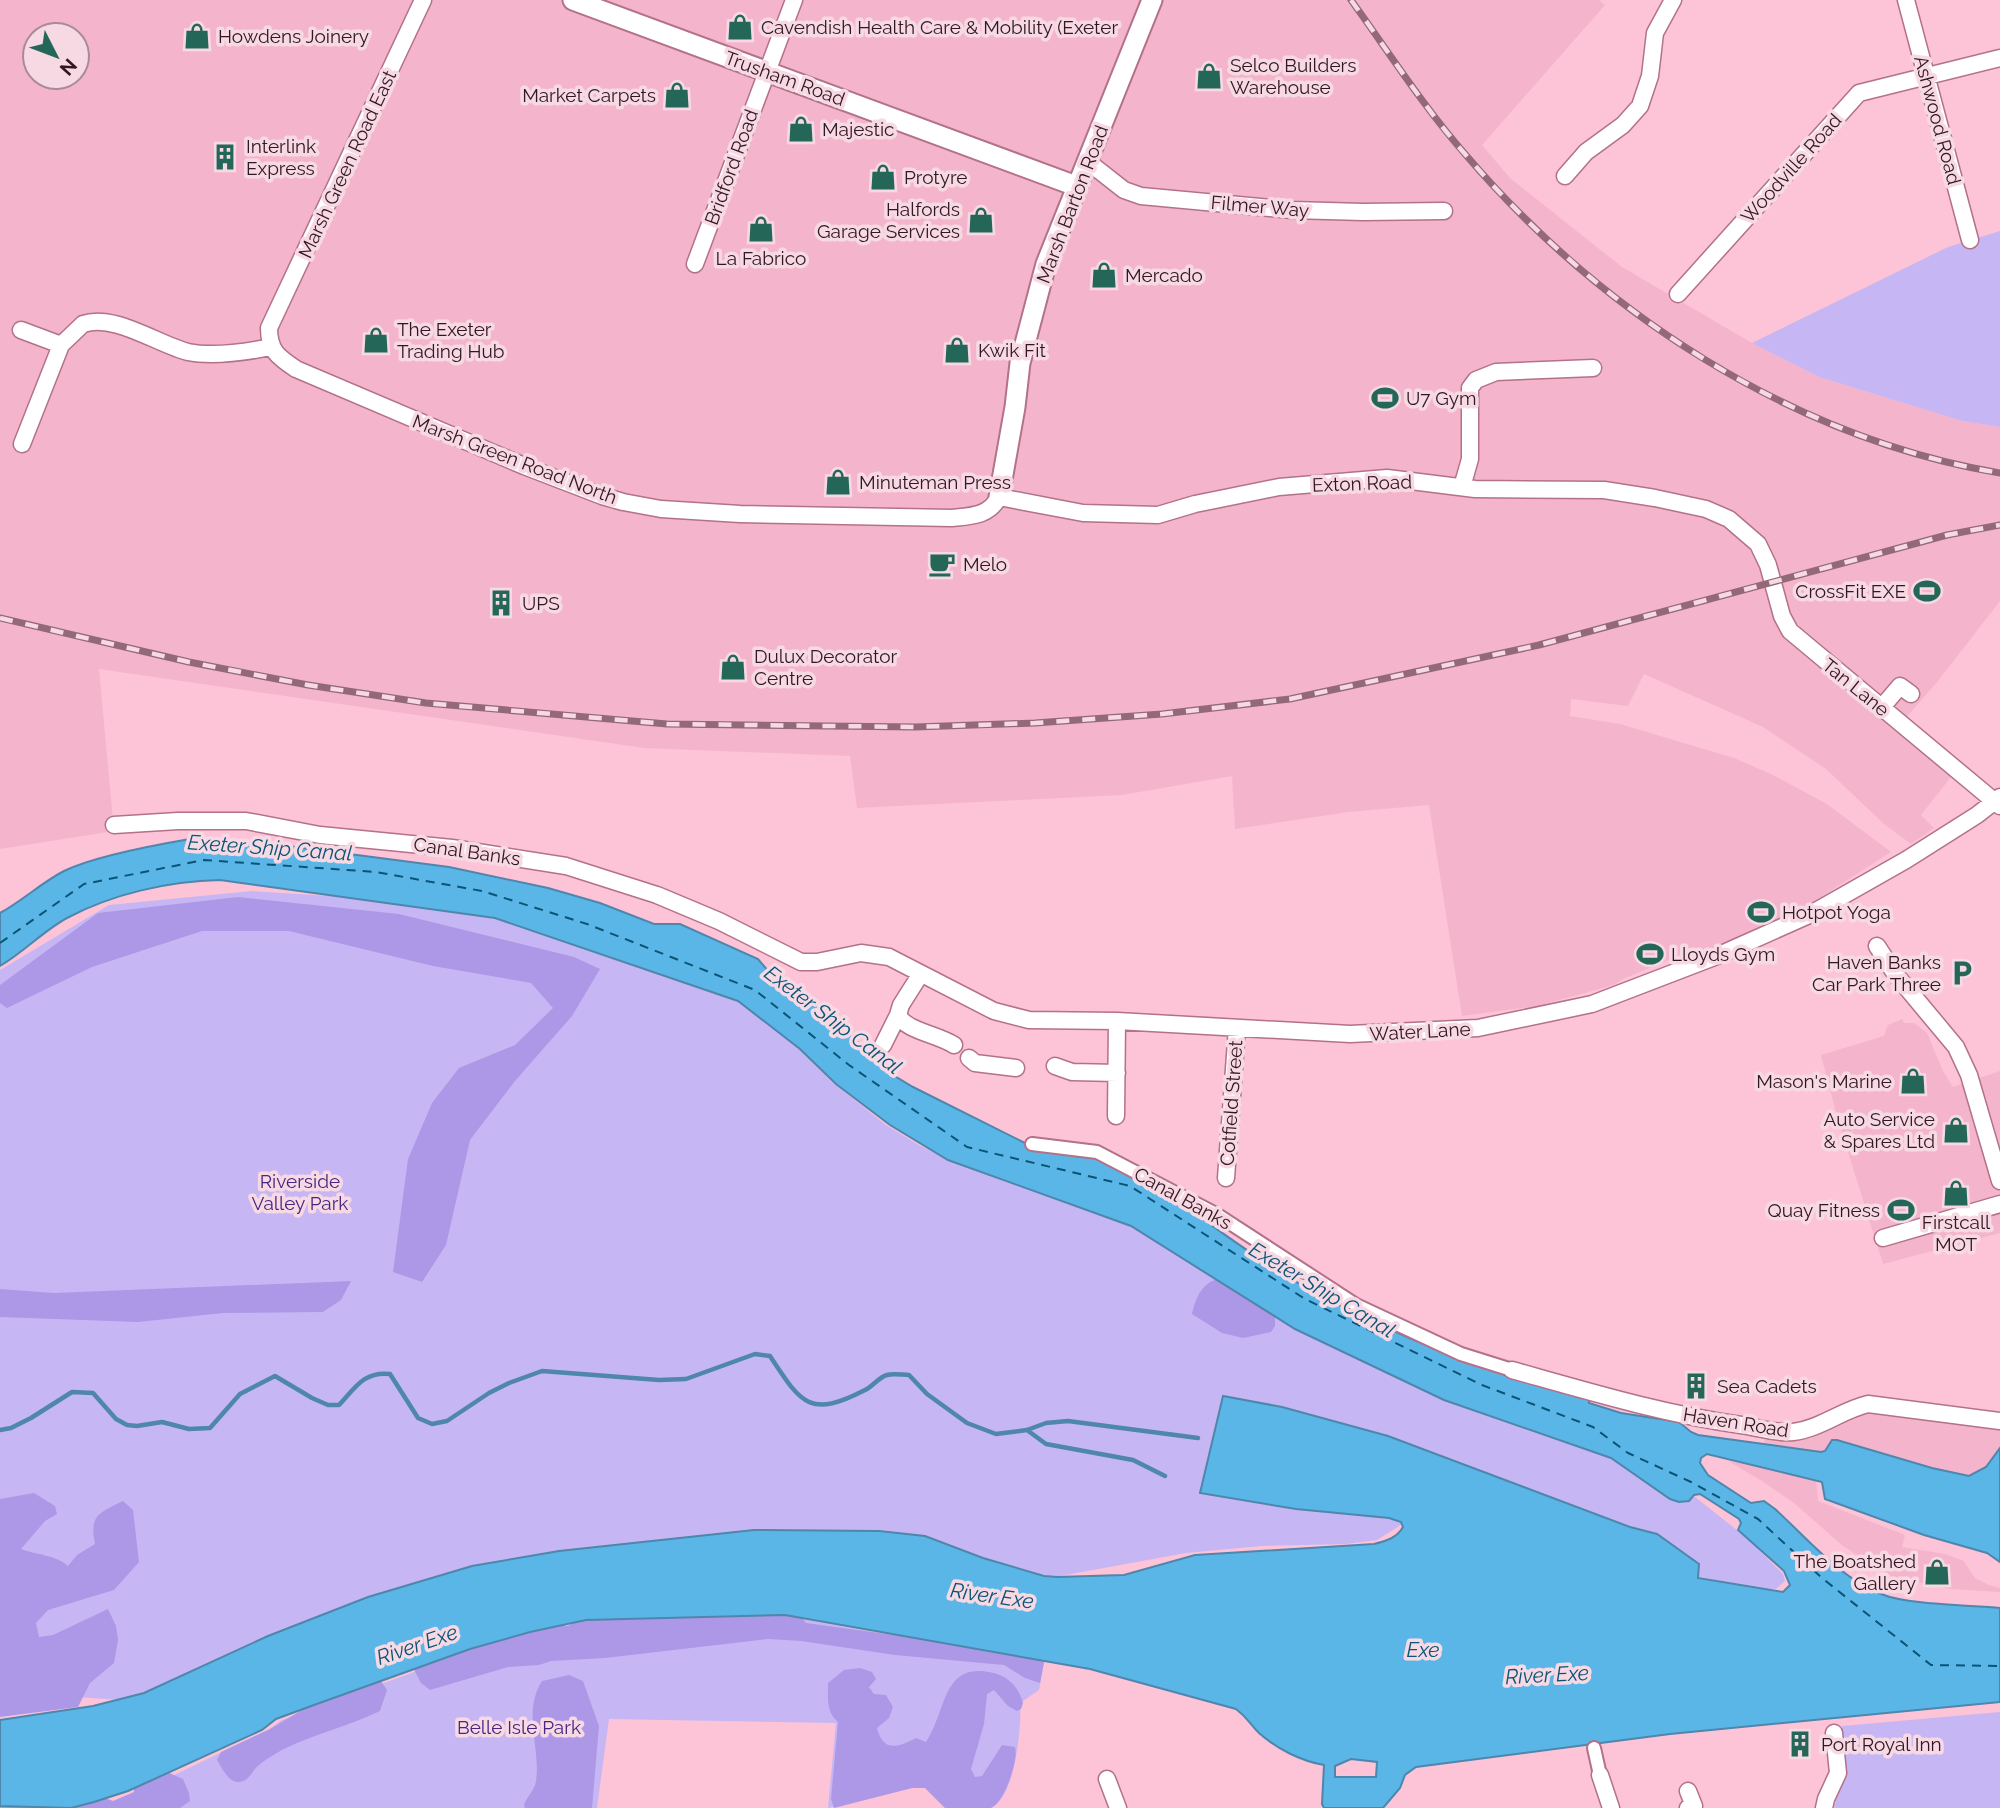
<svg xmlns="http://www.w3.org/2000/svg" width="2000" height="1808" font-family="Raleway,sans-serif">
<rect width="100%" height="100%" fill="#fdc3d7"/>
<path fill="#f4b5cc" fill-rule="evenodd" d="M0 0H1599L1605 5 1482 145 1510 178 1622 267 1752 343 1819 377 1962 421 2000 427V601L1938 681 1896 729 1951 777 1921 815 1934 828 1911 844 1884 824 1826 769 1763 727 1644 674 1628 706 1571 699 1570 716 1620 724 1734 758 1771 774 1827 804 1891 852 1796 913 1694 958 1690 951 1623 979 1614 985 1537 1006 1462 1016 1429 805 1348 812 1235 829 1232 776 1122 795 857 808 850 756 644 748 99 669 114 831 0 849ZM35 35H77V77H35Z
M1902 1019 1904 1023H1914L1927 1033 1943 1071 1953 1087 2000 1071V1233L1883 1264 1839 1123 1821 1055 1884 1036 1888 1025Z
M1868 1413 1895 1414 2000 1428V1448L1986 1467 1969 1476 1829 1443 1825 1451 1821 1452 1764 1444 1766 1433 1810 1439Z
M1728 1461 1806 1474 1816 1480 1818 1501 1905 1535 1902 1547 1945 1554 1964 1561 1975 1578 1989 1585 2000 1588V1592L1951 1589 1893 1577 1843 1546 1794 1503 1762 1481Z"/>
<path fill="#c6b7f4" d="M2000 231V427L1962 421 1819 377 1752 343 1948 247Z
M252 891 472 905 568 933 742 1003 800 1049 831 1081 886 1125 919 1145 948 1160 1131 1226 1295 1329 1444 1400 1611 1458 1670 1499 1690 1493 1747 1538 1783 1574 1785 1581 1776 1589H1765L1404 1523 1377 1540 1346 1544 1262 1546 1186 1553 1049 1578 924 1540 151 1702 0 1692V970L109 905Z
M785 1616 1044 1663 1039 1690 1020 1703C1022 1726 1015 1793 994 1806 985 1808 956 1808 945 1808L925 1788H912L828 1808 836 1723 609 1719 597 1808H121L174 1775 270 1729 282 1720 417 1671Z
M2000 1712V1808H1834L1843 1772 1842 1726Z"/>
<path fill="#ac98e6" d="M238 897 399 914 574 957 600 969 572 1016 515 1081 470 1140 446 1245 422 1282 393 1272 408 1159 432 1103 459 1068 515 1045 553 1008 531 983 433 966 289 931H202L92 967 7 1008 0 1003V985L98 913Z
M1222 1278 1275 1314V1326L1271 1332 1243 1338 1222 1333 1192 1314C1196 1296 1203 1281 1222 1278Z
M351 1281 341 1300 323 1312 223 1313 138 1322 0 1317V1289L54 1293Z
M34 1493 55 1506 57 1514 45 1521 21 1549C37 1555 56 1555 68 1566L77 1555 95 1544C89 1515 99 1513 123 1501L133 1510 139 1562 114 1590 48 1610 36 1623 39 1637 53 1635 108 1609 116 1626 118 1640 114 1663 90 1683 78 1707 0 1717V1499Z
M790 1602 806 1623 968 1645 1048 1641 1040 1683 1025 1678 1004 1665 895 1655 801 1641 768 1639 605 1658 551 1661 539 1665 508 1667 430 1690 421 1683 410 1662 539 1622 568 1626 588 1613 615 1607 630 1620 638 1614Z
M860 1668 872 1672 876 1679 869 1687 874 1694 886 1695 893 1707 889 1718 877 1728C883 1753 899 1747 916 1738L926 1742C947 1712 941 1660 994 1673 1009 1677 1019 1688 1023 1703L1021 1709 1017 1711 1008 1706 994 1690 987 1694 984 1724 971 1769 975 1777 982 1776 1002 1745 1015 1747C1019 1760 1004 1803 991 1808 980 1808 956 1808 945 1808L925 1788H912L834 1808 831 1799 838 1722C826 1712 828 1698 828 1683L844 1670Z
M375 1672 387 1690 380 1711C349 1726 314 1734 282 1750 275 1754 266 1759 259 1765 252 1770 250 1781 239 1782 229 1783 222 1768 217 1760L221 1752 270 1729 302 1710 316 1688Z
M569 1675 583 1681 599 1726 592 1808H525L524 1805C527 1796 535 1790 536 1781 541 1748 522 1713 542 1681Z
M158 1768 183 1779 189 1793 190 1801 180 1808H0V1798L97 1795 113 1801 134 1792 133 1781Z"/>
<path fill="#5bb6e8" stroke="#4e86ac" stroke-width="2" fill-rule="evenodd" d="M190 839 265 843 449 867 548 888 600 903 654 924H680L758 959 775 979 824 1011 893 1075 913 1087 1031 1146 1055 1149 1078 1157 1098 1155 1175 1195 1185 1207C1225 1234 1264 1264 1305 1287 1392 1335 1492 1376 1589 1398V1403L1621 1413 1679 1422 1691 1432 1698 1435 1821 1452 1825 1451 1832 1440H1837L1932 1468 1969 1476 1986 1467 2000 1448V1562L1987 1553 1924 1535 1825 1499 1822 1482 1707 1454 1701 1458 1700 1463 1708 1475 1751 1503 1764 1501 1775 1509C1807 1538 1840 1578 1881 1594 1908 1605 1969 1605 2000 1608V1702L1670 1734 1416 1767 1405 1775 1400 1788 1383 1808H1324L1322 1804 1324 1765C1301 1761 1277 1749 1259 1733 1250 1724 1248 1718 1236 1709L1090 1669 785 1615 586 1620 530 1632 470 1649 314 1705 276 1719 262 1730 128 1791 94 1802 71 1808 0 1806V1720L93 1706 144 1693 268 1636 368 1597 472 1566 559 1551 754 1530 879 1531 925 1536 983 1558 1044 1576 1057 1577 1124 1575 1195 1555 1374 1544C1386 1541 1397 1538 1403 1527L1401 1522 1389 1518 1296 1509 1200 1493 1223 1396 1282 1407 1388 1436 1630 1527 1657 1534 1699 1564 1698 1578 1783 1592 1790 1585 1784 1571 1738 1530 1741 1523 1739 1519 1700 1494 1694 1495 1689 1501 1679 1502 1670 1499 1611 1458 1444 1400 1295 1329 1131 1226 948 1160 890 1125 836 1084 800 1049 738 1001 495 918 220 880C169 881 112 894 67 918 43 931 24 952 0 966V913C22 901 41 883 64 871 95 856 155 845 190 839ZM1351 1759 1377 1762 1376 1777H1335V1766Z"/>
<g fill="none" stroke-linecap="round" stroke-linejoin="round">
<path stroke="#4e86ac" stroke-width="4.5" d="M0 1430 11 1428 31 1418 72 1392 93 1393 116 1419 127 1425 137 1426 162 1422 189 1429 210 1428 240 1394 275 1376 312 1398 328 1405H339C355 1388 364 1371 390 1374L418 1418 432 1424 447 1421 489 1393 509 1383 542 1371 659 1380 686 1379 755 1354 770 1356C801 1403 809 1419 865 1390 872 1387 879 1377 887 1375 893 1373 903 1375 909 1375L927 1394 967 1423 996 1434 1027 1430 1046 1423 1068 1421 1198 1438
M1027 1430 1046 1444 1133 1460 1165 1476"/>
<path stroke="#0a5475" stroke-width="2" stroke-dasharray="9 7" stroke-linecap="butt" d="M0 943 84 884 204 860 376 872 482 891 587 924 755 990 849 1065 967 1147 1130 1186 1305 1299 1482 1385 1593 1427 1628 1453 1691 1482 1758 1519 1822 1578 1931 1665 2000 1666"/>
<g stroke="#b3718a" stroke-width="16">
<path id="pedestrian" d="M1032 1144 1097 1152 1216 1214 1356 1305 1461 1354 1512 1370
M1594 1748 1600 1775"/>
</g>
<g stroke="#b3718a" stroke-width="19">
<path id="minor" d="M423 0 269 328C269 351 278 357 296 369L524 466 602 496 623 502 661 509 740 514 952 518C972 516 989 516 999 497L1083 513 1158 515 1195 504 1279 487 1387 478 1475 489 1604 490 1655 498 1706 509 1729 519 1758 544 1768 565 1782 616 1790 631 2000 806
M1906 0 1970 240
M1087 161 1124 190 1141 196 1292 210 1363 212 1444 211
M1565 176 1586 152 1623 125 1640 106 1650 76 1655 33 1673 0
M695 264 794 0
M1678 294 1859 93 2000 58
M21 330 61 345
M22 444 61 345 83 324C114 313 157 344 188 352 213 357 246 352 271 347
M1462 487 1470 459V388L1476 380 1496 372 1593 368
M1882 707 1900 686 1911 694
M114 825 178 821H246L320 835 452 848 566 866 657 895 719 921 801 962H817L861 953 889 957 994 1011 1029 1020 1117 1021 1350 1034 1478 1028 1592 1004 1717 956 1809 915 1906 860 1977 815 2000 797
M1877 946 1896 975 1956 1047 1969 1075 2000 1181
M920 975 901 1005 898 1015C906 1031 937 1034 954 1045
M883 1045 898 1015
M969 1058 975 1063 1016 1068
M1055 1066 1072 1072 1117 1073
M1116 1116 1117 1021
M1226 1178 1237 1028
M1883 1238 2000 1204
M1512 1370C1587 1391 1663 1414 1741 1425 1757 1427 1777 1434 1793 1432 1820 1429 1842 1410 1868 1404L2000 1421
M1600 1775 1611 1808
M1107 1779 1118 1808
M1688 1808 1694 1806 1688 1791
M1824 1808 1826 1799 1838 1773 1834 1733"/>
</g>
<g stroke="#b3718a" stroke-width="23">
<path id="tertiary" d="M573 0 1076 186
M999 497 1015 407 1020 363 1046 264 1152 0"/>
</g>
<use href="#pedestrian" stroke="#fff" stroke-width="12"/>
<use href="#minor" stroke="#fff" stroke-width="16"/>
<use href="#tertiary" stroke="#fff" stroke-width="19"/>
<g stroke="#936978" stroke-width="7">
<path id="rail" d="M1351 0C1388 51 1423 106 1465 154 1600 312 1792 438 2000 473
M0 618 189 662 308 685 426 703 667 724 915 727 1035 723 1162 714 1290 699 1539 645 1947 535 2000 525"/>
</g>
<use href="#rail" stroke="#f7d9e4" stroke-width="4.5" stroke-dasharray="13" stroke-linecap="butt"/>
</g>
<defs>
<g id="shop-bare" transform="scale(2.1)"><path d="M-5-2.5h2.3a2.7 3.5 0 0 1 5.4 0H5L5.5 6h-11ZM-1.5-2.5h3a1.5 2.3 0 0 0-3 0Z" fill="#246758" stroke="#f7d9e4" stroke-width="2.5" paint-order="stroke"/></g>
<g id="building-bare" transform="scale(2.1)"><path d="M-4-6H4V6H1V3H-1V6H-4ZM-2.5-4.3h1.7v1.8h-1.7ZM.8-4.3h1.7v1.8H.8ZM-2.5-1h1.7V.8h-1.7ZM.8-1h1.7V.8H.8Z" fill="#246758" stroke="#f7d9e4" stroke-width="2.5" paint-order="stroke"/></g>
<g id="stadium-bare" transform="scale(2.1)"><path d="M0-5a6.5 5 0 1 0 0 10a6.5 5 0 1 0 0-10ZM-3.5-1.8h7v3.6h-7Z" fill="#246758" stroke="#f7d9e4" stroke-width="2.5" paint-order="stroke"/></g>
<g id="cafe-bare" transform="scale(2.1)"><path d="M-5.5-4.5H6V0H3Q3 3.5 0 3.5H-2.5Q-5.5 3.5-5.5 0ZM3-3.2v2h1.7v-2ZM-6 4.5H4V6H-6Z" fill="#246758" stroke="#f7d9e4" stroke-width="2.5" paint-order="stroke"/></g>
<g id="parking-bare" transform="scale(2.1)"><path d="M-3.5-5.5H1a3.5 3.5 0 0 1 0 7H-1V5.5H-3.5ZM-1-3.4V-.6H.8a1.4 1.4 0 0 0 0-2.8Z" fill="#246758" stroke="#f7d9e4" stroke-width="2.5" paint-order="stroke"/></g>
</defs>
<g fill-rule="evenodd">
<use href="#shop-bare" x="740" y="27"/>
<use href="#shop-bare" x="197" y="36"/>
<use href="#shop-bare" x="1209" y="76"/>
<use href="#shop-bare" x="677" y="95"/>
<use href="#shop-bare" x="801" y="129"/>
<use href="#building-bare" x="225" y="157"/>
<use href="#shop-bare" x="883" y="177"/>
<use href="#shop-bare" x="981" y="220"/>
<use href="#shop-bare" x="761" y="229"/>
<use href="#shop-bare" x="1104" y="275"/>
<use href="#shop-bare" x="376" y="340"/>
<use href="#shop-bare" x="957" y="350"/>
<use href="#stadium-bare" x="1385" y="398"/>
<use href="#shop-bare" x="838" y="482"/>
<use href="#cafe-bare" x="942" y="564"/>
<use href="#stadium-bare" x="1927" y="591"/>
<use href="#building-bare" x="501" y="603"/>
<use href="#shop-bare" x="733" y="667"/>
<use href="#stadium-bare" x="1761" y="912"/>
<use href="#stadium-bare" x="1650" y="954"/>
<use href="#parking-bare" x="1962" y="973"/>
<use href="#shop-bare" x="1913" y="1081"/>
<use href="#shop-bare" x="1956" y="1130"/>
<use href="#shop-bare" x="1956" y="1193"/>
<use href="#stadium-bare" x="1901" y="1210"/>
<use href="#building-bare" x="1696" y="1386"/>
<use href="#shop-bare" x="1937" y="1572"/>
<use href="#building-bare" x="1800" y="1744"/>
</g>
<g text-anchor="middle" stroke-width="7" stroke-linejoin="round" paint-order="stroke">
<g font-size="19" fill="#311721" stroke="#f7d9e4" text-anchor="start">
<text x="761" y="34">Cavendish Health Care &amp; Mobility (Exeter</text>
<text x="218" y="43">Howdens Joinery</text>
<text x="1230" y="72">Selco Builders<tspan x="1230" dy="22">Warehouse</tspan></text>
<text x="656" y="102" text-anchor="end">Market Carpets</text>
<text x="822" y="136">Majestic</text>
<text x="246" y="153">Interlink<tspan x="246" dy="22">Express</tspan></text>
<text x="904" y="184">Protyre</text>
<text x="960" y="216" text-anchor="end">Halfords<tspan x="960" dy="22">Garage Services</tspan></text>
<text x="761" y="265" text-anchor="middle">La Fabrico</text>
<text x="1125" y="282">Mercado</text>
<text x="397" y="336">The Exeter<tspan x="397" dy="22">Trading Hub</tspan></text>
<text x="978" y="357">Kwik Fit</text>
<text x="1406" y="405">U7 Gym</text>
<text x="859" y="489">Minuteman Press</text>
<text x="963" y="571">Melo</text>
<text x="1906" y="598" text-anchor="end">CrossFit EXE</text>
<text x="522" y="610">UPS</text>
<text x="754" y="663">Dulux Decorator<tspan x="754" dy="22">Centre</tspan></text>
<text x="1782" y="919">Hotpot Yoga</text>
<text x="1671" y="961">Lloyds Gym</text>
<text x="1941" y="969" text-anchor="end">Haven Banks<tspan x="1941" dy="22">Car Park Three</tspan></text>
<text x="1892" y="1088" text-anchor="end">Mason's Marine</text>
<text x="1935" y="1126" text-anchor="end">Auto Service<tspan x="1935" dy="22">&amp; Spares Ltd</tspan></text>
<text x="1880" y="1217" text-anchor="end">Quay Fitness</text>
<text x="1956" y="1229" text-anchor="middle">Firstcall<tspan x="1956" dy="22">MOT</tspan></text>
<text x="1717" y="1393">Sea Cadets</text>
<text x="1916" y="1568" text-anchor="end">The Boatshed<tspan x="1916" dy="22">Gallery</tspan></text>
<text x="1821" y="1751">Port Royal Inn</text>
</g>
<g font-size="19" fill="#311721" stroke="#f7d9e4">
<text transform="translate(785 78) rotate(20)" y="7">Trusham Road</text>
<text transform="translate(1938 120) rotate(75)" y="7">Ashwood Road</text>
<text transform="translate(347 164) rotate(-65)" y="7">Marsh Green Road East</text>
<text transform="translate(731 167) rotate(-70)" y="7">Bridford Road</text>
<text transform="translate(1791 168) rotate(-48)" y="7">Woodville Road</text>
<text transform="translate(1072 204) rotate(-69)" y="7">Marsh Barton Road</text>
<text transform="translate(1260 206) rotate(5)" y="7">Filmer Way</text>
<text transform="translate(515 459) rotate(21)" y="7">Marsh Green Road North</text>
<text transform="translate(1362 483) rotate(-2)" y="7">Exton Road</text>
<text transform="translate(1856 687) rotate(39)" y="7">Tan Lane</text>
<text transform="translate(467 851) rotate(8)" y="7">Canal Banks</text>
<text transform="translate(1420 1031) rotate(-3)" y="7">Water Lane</text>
<text transform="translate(1231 1103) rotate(-86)" y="7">Cotfield Street</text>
<text transform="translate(1183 1198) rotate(29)" y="7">Canal Banks</text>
<text transform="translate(1736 1422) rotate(9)" y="7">Haven Road</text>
</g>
<g font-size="19" fill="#472680" stroke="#f7d9e4">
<text x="300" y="1188">Riverside<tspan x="300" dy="22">Valley Park</tspan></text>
<text x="519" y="1734">Belle Isle Park</text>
</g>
<g font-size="21" font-style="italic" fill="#0a5475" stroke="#f7d9e4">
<text transform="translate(270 848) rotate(4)" y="7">Exeter Ship Canal</text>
<text transform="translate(833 1020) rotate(37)" y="7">Exeter Ship Canal</text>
<text transform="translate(1322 1290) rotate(31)" y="7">Exeter Ship Canal</text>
<text transform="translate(992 1596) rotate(8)" y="7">River Exe</text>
<text transform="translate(417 1645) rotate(-19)" y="7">River Exe</text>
<text x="1423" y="1657">Exe</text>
<text transform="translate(1547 1675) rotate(-3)" y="7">River Exe</text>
</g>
</g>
<g transform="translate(56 56) rotate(132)"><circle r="33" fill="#f7d9e4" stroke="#a88b96" stroke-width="2"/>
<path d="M0-5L12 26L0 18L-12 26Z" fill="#246758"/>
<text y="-10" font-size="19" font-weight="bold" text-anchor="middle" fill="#311721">N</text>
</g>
</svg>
